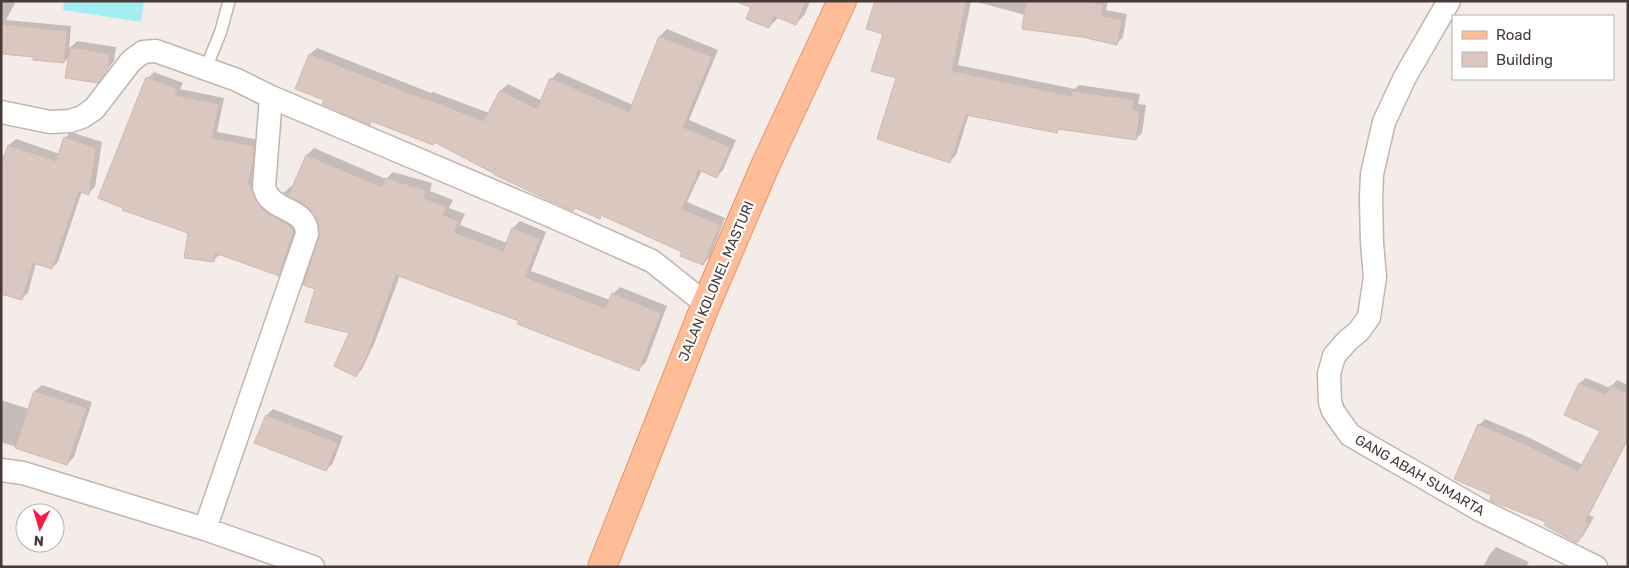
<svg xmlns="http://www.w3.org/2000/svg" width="1629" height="568" font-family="Rubik,sans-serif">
<rect width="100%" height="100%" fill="#f4ece8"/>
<path fill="#a4edf2" d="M64 1H144L141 22 63 10Z"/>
<path fill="#0003" d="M1 1H16L6 20 71 26 69 49 77 41 116 47 114 61 97 82 70 56 64 62 35 56 1 53Z
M735 1H810L805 14 796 24 779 17 769 27 752 8Z
M877 1H971L958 65 1075 89 1079 85 1140 94 1138 104 1146 105 1142 133 1136 139 1060 128 1057 132 969 114 956 155 950 161 898 77 884 33Z
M973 1H1108L1106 10 1127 14 1123 37 1117 43 1025 15Z
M667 29 718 50 689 120 736 140 723 170 716 177 702 170 687 202 725 218 710 257 703 264 683 251 602 214 599 217 436 141 433 143 372 120 369 123 325 100 310 54 317 48 431 93 433 92 489 113 501 90 508 84 542 101 552 79 558 72 633 105 660 36Z
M154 72 183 83 180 89 224 98 217 132 260 140 254 178 299 224 285 268 278 275 220 254 213 261 189 232 148 78Z
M71 132 102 142 95 187 89 193 82 191 58 262 52 268 36 263 28 293 21 299 1 293V155L5 157 9 145 16 139 60 154 65 138Z
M314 148 386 179 393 172 432 183 430 191 453 200 449 208 465 214 460 225 507 243 513 228 520 221 546 232 531 271 610 300 613 294 620 287 667 306 646 362 639 369 520 320 400 275 375 342 362 369 356 376 351 333 316 288 321 238 319 222 310 207 285 192 291 186 294 187 307 155Z
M1586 378 1610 388 1617 380 1628 385V440L1589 515 1594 517 1583 536 1577 542 1547 521 1493 495 1479 425 1485 419 1530 438 1583 465 1602 430 1566 414 1580 383Z
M42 385 92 402 74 457 67 464 1 442V400L29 409 35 391Z
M273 409 343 436 333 463 326 470 267 415Z
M1496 547 1529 562 1526 567H1483L1490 554Z"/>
<path fill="#d9c7c0" stroke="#d1b9b0" d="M740 1H806L796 25 774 16 769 28 746 19 751 7 739 3Z
M875 1H966L952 71 1071 96 1072 91 1134 100 1133 110 1140 111 1136 140 1058 129 1057 133 966 115 950 163 877 139 896 78 871 71 883 34 866 29Z
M1026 1H1086L1103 5 1101 16 1122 20 1117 45 1082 37 1022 29Z
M1 24 67 31 64 63 33 60V57L1 54Z
M659 36 712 57 683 127 730 147 717 178 699 170 682 209 720 225 703 265 680 256 682 252 601 215 600 219 575 208 573 211 546 199 495 175V174L434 142 433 145 371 121 370 125 322 104 324 100 295 89 309 54 424 99 425 98 484 121 500 90 537 109 550 78 629 112Z
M70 47 110 54 108 69 98 83 65 78Z
M146 77 178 89 175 95 219 104 212 138 254 146 253 163 248 184 251 185 256 200 266 212 288 225 293 230V233L279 276 215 253 214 262 184 258 188 233 122 210 123 208 98 198Z
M64 137 96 148 89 195 79 191 52 269 33 263 22 300 1 294V165L8 145 56 161Z
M306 155 382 187 385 178 426 190 424 198 447 207 443 215 459 221 454 232 503 251 512 228 540 239 525 277 605 308 612 293 661 313 639 371 517 324 519 321 396 275 369 351 356 377 334 366 349 333 305 322 315 289 303 285 319 238 318 223 309 208 283 192 289 194Z
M1579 383 1606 394 1611 385 1628 394V438L1585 521 1589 523 1577 543 1544 525 1546 522 1491 501 1490 500 1491 495 1454 479 1478 424 1525 444 1578 471 1600 431 1564 415Z
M34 391 87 408 67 465 15 448Z
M266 415 338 443 326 471 254 443Z"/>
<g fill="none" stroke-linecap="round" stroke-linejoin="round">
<g stroke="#c3b4ae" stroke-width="14">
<path id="lane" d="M206 68 221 31 229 1"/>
</g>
<g stroke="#c3b4ae" stroke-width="25">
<path id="street" d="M1449 1 1405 77 1384 122 1372 174 1371 198 1372 243 1375 277 1369 317 1359 331 1347 341 1334 356 1329 374 1330 402 1333 411 1350 435 1480 510 1596 567
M1 112 50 122 70 121 82 117 94 109 131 61 143 52 156 51 237 80 271 97 549 215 652 261 706 304
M1 470 23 473 205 529 313 567
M205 529 307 234C307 206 270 213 264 187L271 97"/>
</g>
<g stroke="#e69265" stroke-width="30">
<path id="primary" d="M602 567 706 304 765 166 842 1"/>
</g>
<use href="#lane" stroke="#fff" stroke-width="11"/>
<use href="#street" stroke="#fff" stroke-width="22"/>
<use href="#primary" stroke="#ffbd97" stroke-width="28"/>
</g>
<g text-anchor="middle" stroke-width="4.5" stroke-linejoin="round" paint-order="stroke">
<g font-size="14" fill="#483b37" stroke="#fff">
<text transform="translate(716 281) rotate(-67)" y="5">JALAN KOLONEL MASTURI</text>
<text transform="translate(1420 475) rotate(30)" y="5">GANG ABAH SUMARTA</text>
</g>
</g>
<rect width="1629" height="568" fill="none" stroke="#483b37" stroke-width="5"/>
<rect x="1452" y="15" width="162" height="65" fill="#ffffff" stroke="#b6b1af"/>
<rect x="1462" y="31" width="25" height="8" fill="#ffbd97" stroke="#b6b1af"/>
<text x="1496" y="40" font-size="15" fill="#483b37">Road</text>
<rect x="1462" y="52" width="25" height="15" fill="#d9c7c0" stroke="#b6b1af"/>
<text x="1496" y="65" font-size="15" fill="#483b37">Building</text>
<g transform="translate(40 528) rotate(185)"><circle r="24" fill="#ffffff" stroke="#b6b1af"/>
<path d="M0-4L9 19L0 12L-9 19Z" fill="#fd1745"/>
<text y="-8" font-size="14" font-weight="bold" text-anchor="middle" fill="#483b37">N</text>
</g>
</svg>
